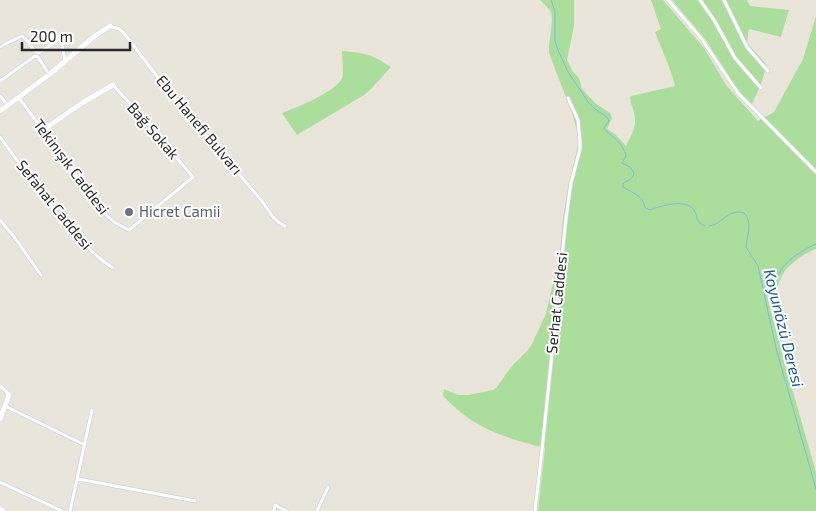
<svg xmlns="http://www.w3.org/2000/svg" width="816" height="511" font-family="'Exo 2',sans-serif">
<rect width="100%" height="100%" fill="#eae5db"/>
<path fill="#abde9a" d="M540 0H574V26L567 60 573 72 579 78 582 89 596 104 610 113 612 118 607 129 616 135 626 146C630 138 636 128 635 119 635 112 631 105 630 98L631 96 675 86 671 72 655 32 661 29 651 0H663L704 48 726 85 758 121 774 112 803 59 816 16V249C806 252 788 265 783 274 778 282 778 293 767 296L782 353 816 472V511H538L545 448C522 442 498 436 476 423 464 416 453 406 443 396L444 389 458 395H468L493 390 497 387 511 367 528 350 532 344 546 314 560 252 563 218 568 188 578 145V135L573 116 549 53C548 43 554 21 551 13 549 8 544 4 540 0Z
M672 0H747L750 6 789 10 781 37 749 29 747 43 767 65 761 84 752 104 744 98 738 91 706 40Z
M342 51C366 53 371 54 391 67L372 88 364 95 297 135 282 113C295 108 336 92 342 78 344 72 342 58 342 51Z"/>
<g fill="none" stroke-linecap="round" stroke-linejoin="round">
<path stroke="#74bde7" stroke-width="1" d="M551 0 555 12V41L558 50 568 72 589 103 595 109 607 117 609 121 605 126 604 129C614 138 623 143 626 156L622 163 630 167 634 173C633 180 627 180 623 184V187C629 191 638 194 642 200 646 206 642 207 650 210 661 206 686 198 694 210 699 218 694 221 705 226
M709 226C724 224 727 208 744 213 753 222 747 236 746 247L758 266 776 348 816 489
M764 291C776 284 775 281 781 270 788 259 804 249 816 244"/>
<g stroke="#d1d2e1" stroke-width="4.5">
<path id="street" d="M668 0 701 38 738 93 816 172
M700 0 714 20 735 58 761 88
M724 0 747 47 768 71
M110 26 119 29 123 32 166 88 261 200C269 210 273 221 285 226
M0 47 21 36C30 39 30 51 39 53L61 38 65 61
M0 81 35 56 38 57 47 71
M0 96 5 102
M19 98 104 213 114 222 129 230 193 177 134 108 113 85
M0 137C25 171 49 207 79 238 89 249 100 260 113 268
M0 220 15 238 41 275
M0 386 6 391 9 395
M5 406 85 445
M78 479 195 501
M0 482 62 511
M70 511 92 410
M274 511 275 505 286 511
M317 511 328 487
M535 511 542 450 566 218 571 183 580 149V142L578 120 568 98"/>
</g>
<g stroke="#d1d2e1" stroke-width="6">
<path id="secondary" d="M0 111 50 74 96 35 110 26
M43 130 82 103 113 85
M0 419 9 395
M0 509 3 511"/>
</g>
<use href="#street" stroke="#fff" stroke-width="3"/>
<use href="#secondary" stroke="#fff" stroke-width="5"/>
</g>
<circle fill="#6b7280" stroke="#fff" stroke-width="2" cx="129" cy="212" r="5"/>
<g text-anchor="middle" stroke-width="4" stroke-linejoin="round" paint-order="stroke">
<g font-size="15" fill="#292929" stroke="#fff">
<text transform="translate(199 125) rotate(50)" y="5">Ebu Hanefi Bulvarı</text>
<text transform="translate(153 131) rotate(49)" y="5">Bağ Sokak</text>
<text transform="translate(71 167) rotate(53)" y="5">Tekinışık Caddesi</text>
<text transform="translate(54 205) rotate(51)" y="5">Sefahat Caddesi</text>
<text transform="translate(557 303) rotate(-84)" y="5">Serhat Caddesi</text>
</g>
<g font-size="15" fill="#5b616d" stroke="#fff" text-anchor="start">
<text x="139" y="217">Hicret Camii</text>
</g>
<g font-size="16" font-style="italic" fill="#155a91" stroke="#fff">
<text transform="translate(784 328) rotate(76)" y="6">Koyunözü Deresi</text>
</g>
</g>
<path d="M22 42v8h108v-8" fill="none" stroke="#292929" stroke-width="2.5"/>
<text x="30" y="42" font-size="15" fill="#292929" stroke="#ffffff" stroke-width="4" paint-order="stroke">200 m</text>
</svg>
